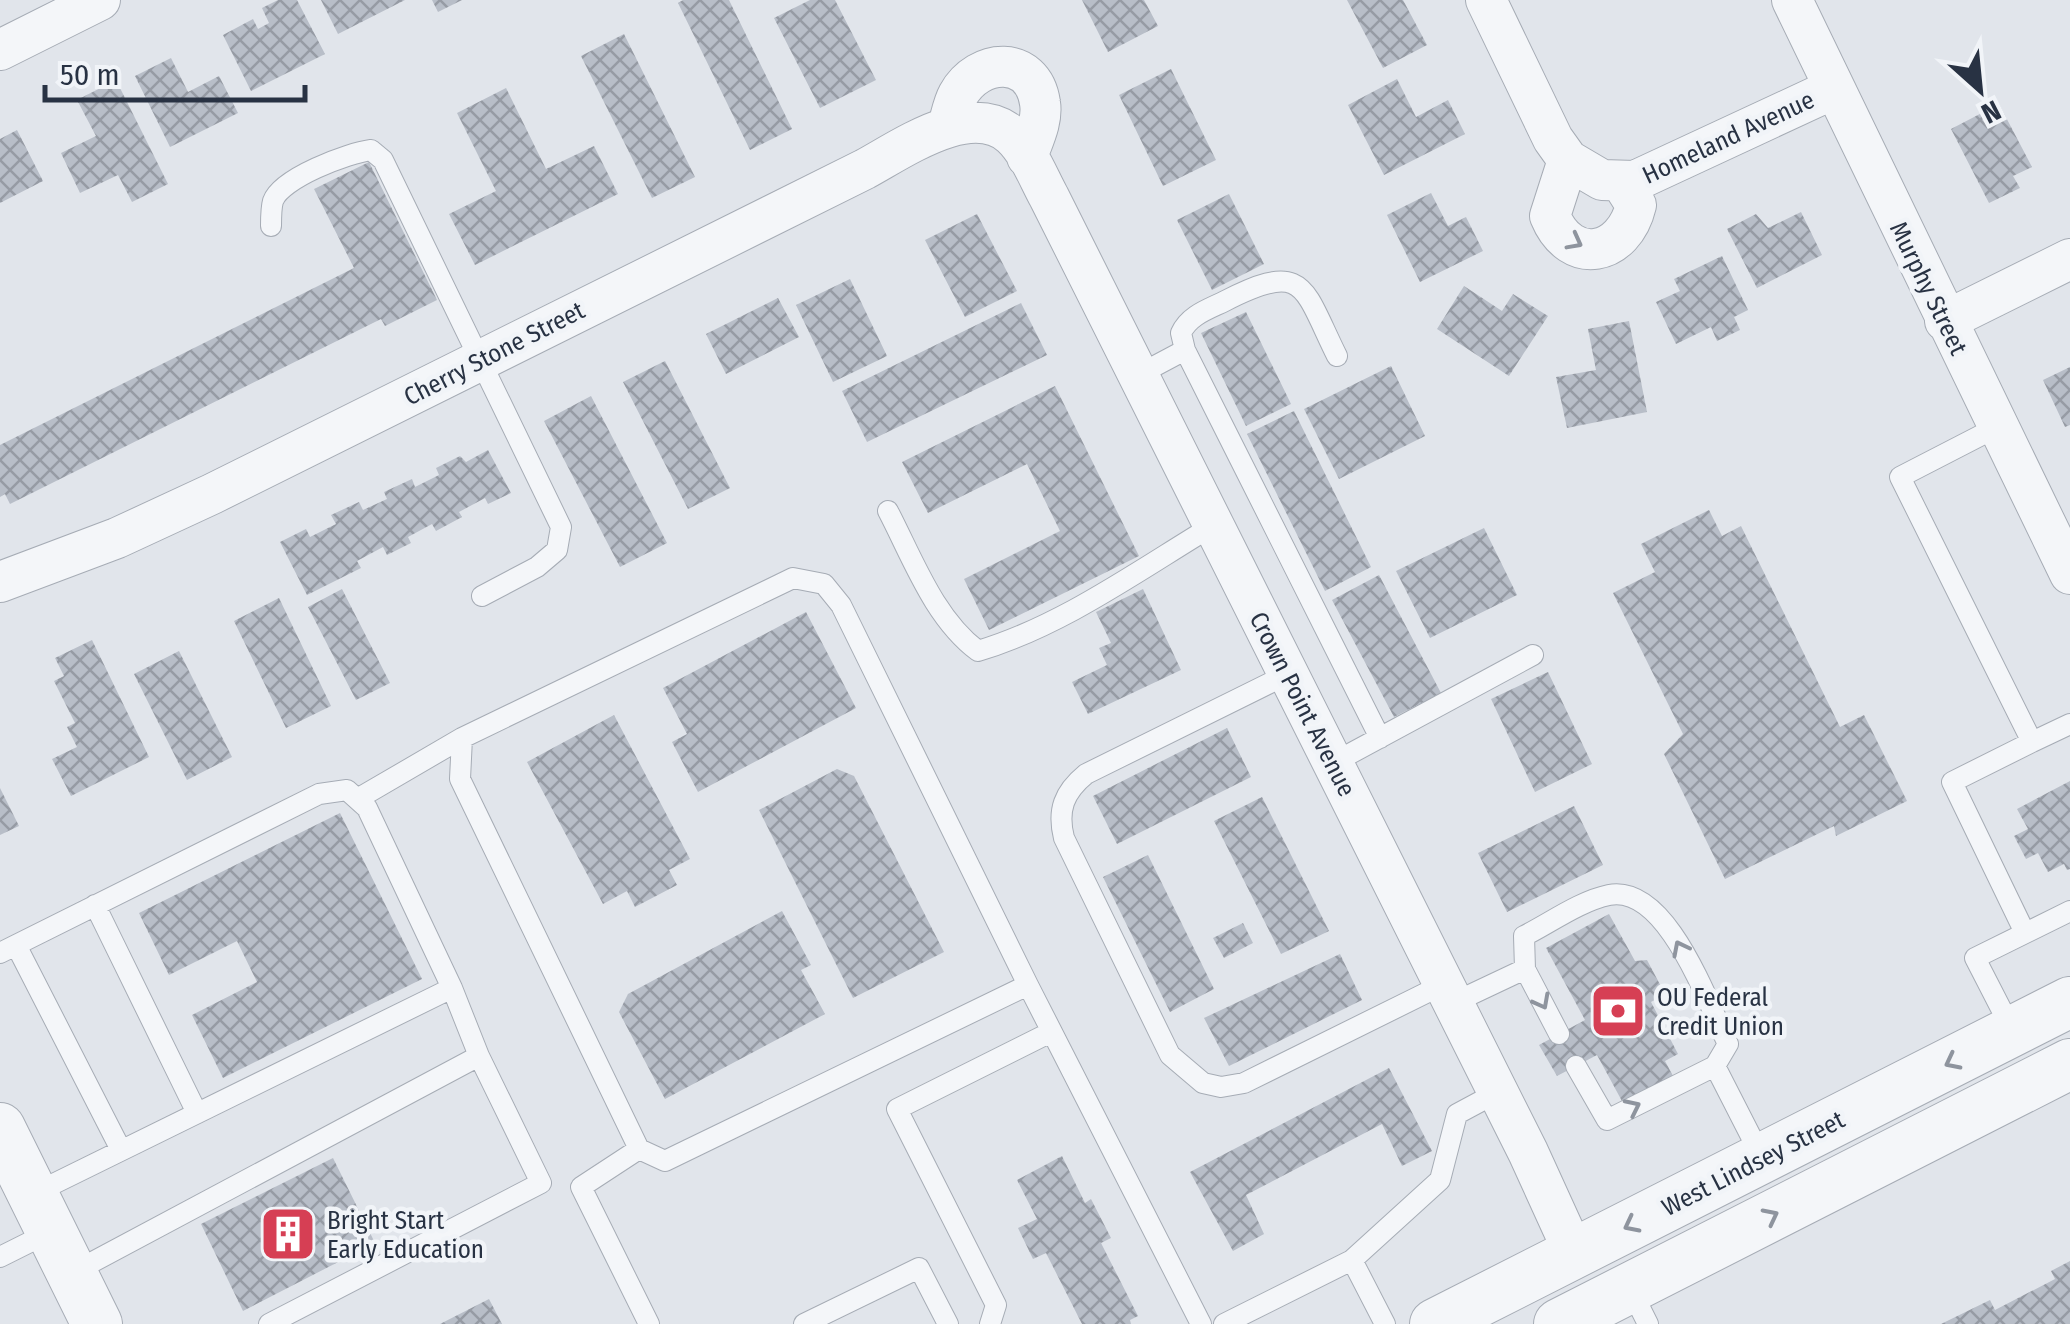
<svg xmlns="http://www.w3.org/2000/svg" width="2070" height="1324" font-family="'Fira Sans Condensed',sans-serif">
<defs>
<pattern id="building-cross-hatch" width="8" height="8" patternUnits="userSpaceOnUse" patternTransform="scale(2.5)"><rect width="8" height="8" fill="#b8bec8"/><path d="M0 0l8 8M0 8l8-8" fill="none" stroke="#969ba4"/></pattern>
</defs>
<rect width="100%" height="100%" fill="#e1e5eb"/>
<path fill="url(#building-cross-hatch)" d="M278 0H297L325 54 251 91 223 35 253 19 258 29 269 23 262 8Z
M321 0H405L338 34Z
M432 0H462L438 12Z
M683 0H729L792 129 750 150 678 3Z
M810 0H835L876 80 820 108 774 18Z
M1082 0H1144L1158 26 1108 52Z
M1347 0H1403L1427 45 1383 68Z
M624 34 695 177 652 198 581 56Z
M171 58 188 92 219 76 238 113 170 147 135 76Z
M1171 69 1216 160 1163 186 1119 95Z
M1397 79 1416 117 1448 100 1465 134 1384 175 1348 105Z
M116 80 168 184 132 202 118 175 80 193 61 153 96 136 77 100Z
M506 88 546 169 594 146 618 194 475 265 449 214 496 191 457 113Z
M1999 104 2032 167 2013 176 2020 188 1989 203 1951 129Z
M17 130 43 181 0 203V139Z
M369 162 437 300 385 326 381 319 10 504 5 494 0 497V445L354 268 314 189Z
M1431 193 1448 226 1466 217 1483 251 1420 282 1387 215Z
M1229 194 1264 264 1212 290 1177 220Z
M1801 212 1822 255 1757 288 1727 229 1756 214 1768 228Z
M977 214 1017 291 965 317 925 240Z
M1722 256 1748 310 1734 317 1740 330 1717 341 1711 327 1676 344 1656 302 1680 291 1674 279Z
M850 279 887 356 833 382 796 305Z
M1464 286 1502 311 1513 294 1548 316 1509 376 1437 329Z
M778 298 799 337 726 374 706 334Z
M1021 303 1047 355 867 442 842 391Z
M1246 312 1291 404 1246 426 1201 333Z
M1629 321 1647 412 1567 428 1556 377 1596 370 1588 329Z
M665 361 730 488 688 509 623 382Z
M1391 366 1425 436 1339 479 1304 409Z
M2070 367V425L2065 427 2043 380Z
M1055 386 1139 556 989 630 964 579 1060 531 1027 464 928 513 902 462Z
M591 396 667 543 620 567 544 421Z
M1294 411 1371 567 1325 591 1247 434Z
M488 450 511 493 488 504 485 498 459 512 462 517 436 531 432 524 408 537 411 543 387 555 383 547 357 561 361 568 307 595 280 542 306 529 310 537 336 524 331 515 359 502 363 510 387 499 384 492 412 479 415 487 439 475 436 468 460 456 466 462Z
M1709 510 1722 536 1741 526 1840 727 1864 715 1907 801 1836 836 1834 826 1725 879 1664 754 1683 734 1613 593 1655 572 1641 544Z
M1484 528 1517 595 1430 638 1396 571Z
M1379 575 1441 693 1394 717 1332 600Z
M342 589 390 683 356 700 308 607Z
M1143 589 1181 670 1088 714 1072 682 1107 665 1099 648 1111 643 1096 612Z
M279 598 331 706 286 728 234 621Z
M806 612 856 708 698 792 672 742 687 734 663 688Z
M92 640 149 757 71 796 52 759 77 747 67 727 75 723 54 681 64 676 55 658Z
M179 651 232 757 187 780 134 674Z
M1548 672 1592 764 1535 792 1491 699Z
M614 715 690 859 669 870 677 885 635 907 627 891 603 904 527 762Z
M1227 728 1251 777 1117 844 1093 796Z
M837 769 854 776 944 952 853 998 759 810Z
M2070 781V869L2067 870 2064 864 2048 872 2038 853 2026 859 2014 836 2028 829 2017 809Z
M0 788 19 826 0 835Z
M1262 797 1329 931 1281 954 1214 821Z
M1574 806 1603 865 1507 912 1478 853Z
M340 813 422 979 223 1078 192 1015 257 982 237 941 169 975 139 913Z
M1148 855 1214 989 1170 1012 1103 877Z
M782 911 811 965 801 970 825 1014 665 1099 619 1012 628 994Z
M1609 914 1635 961 1647 960 1665 994 1651 1002 1678 1054 1665 1061 1673 1076 1623 1103 1597 1055 1557 1076 1539 1045 1585 1020 1546 948Z
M1243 923 1253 943 1224 958 1213 938Z
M1340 954 1362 1000 1229 1066 1204 1018Z
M1389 1068 1432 1151 1402 1166 1382 1124 1246 1195 1264 1234 1233 1251 1190 1172Z
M1062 1156 1085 1203 1091 1199 1111 1238 1101 1243 1138 1316 1130 1320 1131 1324H1082L1046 1253 1033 1259 1018 1228 1037 1219 1017 1180Z
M333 1158 375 1243 243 1311 201 1224Z
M2070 1261V1324H1941L1990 1300 1995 1310 2055 1279 2051 1271Z
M489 1299 502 1324H440Z"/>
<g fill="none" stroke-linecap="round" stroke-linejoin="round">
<g stroke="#a6acb5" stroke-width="22">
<path id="service" d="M271 226C271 218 271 208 273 201 281 178 348 153 371 150L383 160 561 527 557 550 537 567 482 596
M1337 356C1303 288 1306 259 1225 301 1209 309 1189 315 1181 333L1185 350 1380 738
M1138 375 1185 350
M1997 427 1900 477 2032 742 2070 724
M888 511C913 559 934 618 978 651 1062 626 1139 570 1214 525
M1288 674 1086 774C1064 792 1057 810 1064 838L1170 1055 1203 1083 1221 1087 1244 1083 1444 984
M1333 763 1533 655
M359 798 462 738
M95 905 197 1113
M2025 933 1952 782 2032 742
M16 945 121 1150
M0 953 319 794 347 790 367 808 452 988 479 1056
M1028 985 665 1161 639 1149 460 779 462 738 793 578 824 584 841 605 1028 985 1201 1324
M1453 1003 1525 969
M2012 1030 1975 958 2070 911
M1559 1034 1525 969 1524 936C1550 923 1580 901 1609 895 1667 884 1707 1002 1728 1044L1715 1066 1607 1120 1576 1066
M1715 1066 1762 1158
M639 1149 581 1187 649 1324
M33 1194 452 988
M0 1257 50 1232
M1352 1260 1385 1324
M72 1273 479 1056 541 1183 269 1324
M1630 1288 1648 1324
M804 1324 919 1268 948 1324
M990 1324 996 1305 897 1109 1051 1032
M1224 1324 1352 1260 1440 1180 1457 1114 1498 1092"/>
</g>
<g stroke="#a6acb5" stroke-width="42">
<path id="minor" d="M1486 0 1553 139 1568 160 1602 180 1635 181 1833 89
M1792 0 2070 574
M0 50 100 0
M948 126C951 116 953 104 958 95 978 58 1033 54 1040 103 1043 121 1033 140 1027 157
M1568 160 1550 216C1571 267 1624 256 1636 205L1622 183
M1945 321 2070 259
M0 582 117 538 212 494 865 169C902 149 972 99 1012 136 1029 152 1038 177 1049 197L1528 1152 1574 1253"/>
</g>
<g stroke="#a6acb5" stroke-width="52">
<path id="tertiary" d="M0 1128 97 1324
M1435 1324 2070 1002
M1559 1324 2070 1064"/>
</g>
<use href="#service" stroke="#f4f6f9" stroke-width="20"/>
<use href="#minor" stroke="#f4f6f9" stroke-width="40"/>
<use href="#tertiary" stroke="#f4f6f9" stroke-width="50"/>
</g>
<defs><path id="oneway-chevron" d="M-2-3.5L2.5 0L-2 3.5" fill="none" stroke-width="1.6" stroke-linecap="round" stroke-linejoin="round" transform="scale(2.5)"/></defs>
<g stroke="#8e949e">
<use href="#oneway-chevron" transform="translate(1575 242) rotate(28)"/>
<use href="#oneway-chevron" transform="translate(1680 948) rotate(-117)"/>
<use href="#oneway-chevron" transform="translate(1542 1002) rotate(62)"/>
<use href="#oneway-chevron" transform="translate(1952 1062) rotate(153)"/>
<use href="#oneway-chevron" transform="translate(1633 1107) rotate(-26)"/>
<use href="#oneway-chevron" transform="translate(1771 1216) rotate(-27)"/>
<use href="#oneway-chevron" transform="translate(1631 1225) rotate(153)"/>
</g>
<defs>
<g id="bank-square" transform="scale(2.875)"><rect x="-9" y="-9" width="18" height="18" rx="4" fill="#d63f54" stroke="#f1f4f8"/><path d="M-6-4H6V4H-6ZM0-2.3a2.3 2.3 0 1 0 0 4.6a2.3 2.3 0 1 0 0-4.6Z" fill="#fff"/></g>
<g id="building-square" transform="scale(2.875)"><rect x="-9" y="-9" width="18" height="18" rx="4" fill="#d63f54" stroke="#f1f4f8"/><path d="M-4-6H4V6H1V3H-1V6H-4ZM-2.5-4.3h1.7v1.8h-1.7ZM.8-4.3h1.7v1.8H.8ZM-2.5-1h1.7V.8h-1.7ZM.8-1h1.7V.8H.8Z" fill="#fff"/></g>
</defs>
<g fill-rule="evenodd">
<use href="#bank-square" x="1618" y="1011"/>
<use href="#building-square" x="288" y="1234"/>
</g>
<g text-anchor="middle" stroke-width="9" stroke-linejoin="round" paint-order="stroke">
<g font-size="25" fill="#283243" stroke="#f1f4f8">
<text transform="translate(1728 137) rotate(-25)" y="9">Homeland Avenue</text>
<text transform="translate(1929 288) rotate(64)" y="9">Murphy Street</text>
<text transform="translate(494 353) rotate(-27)" y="9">Cherry Stone Street</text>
<text transform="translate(1303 704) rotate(63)" y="9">Crown Point Avenue</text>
<text transform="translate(1753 1163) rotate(-27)" y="9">West Lindsey Street</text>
</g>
<g font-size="25" fill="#283243" stroke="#f1f4f8" text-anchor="start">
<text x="1657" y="1006">OU Federal<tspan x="1657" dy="29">Credit Union</tspan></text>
<text x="327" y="1229">Bright Start<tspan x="327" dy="29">Early Education</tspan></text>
</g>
</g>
<g transform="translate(1980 90) rotate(153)" stroke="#f1f4f8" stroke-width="8" paint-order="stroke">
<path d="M0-8L18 38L0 25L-18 38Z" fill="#283243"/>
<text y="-15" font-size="28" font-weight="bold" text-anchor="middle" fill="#283243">N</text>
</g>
<path d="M45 85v15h260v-15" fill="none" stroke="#283243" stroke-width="5"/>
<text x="60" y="85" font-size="30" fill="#283243" stroke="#f1f4f8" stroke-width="8" paint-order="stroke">50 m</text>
</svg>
